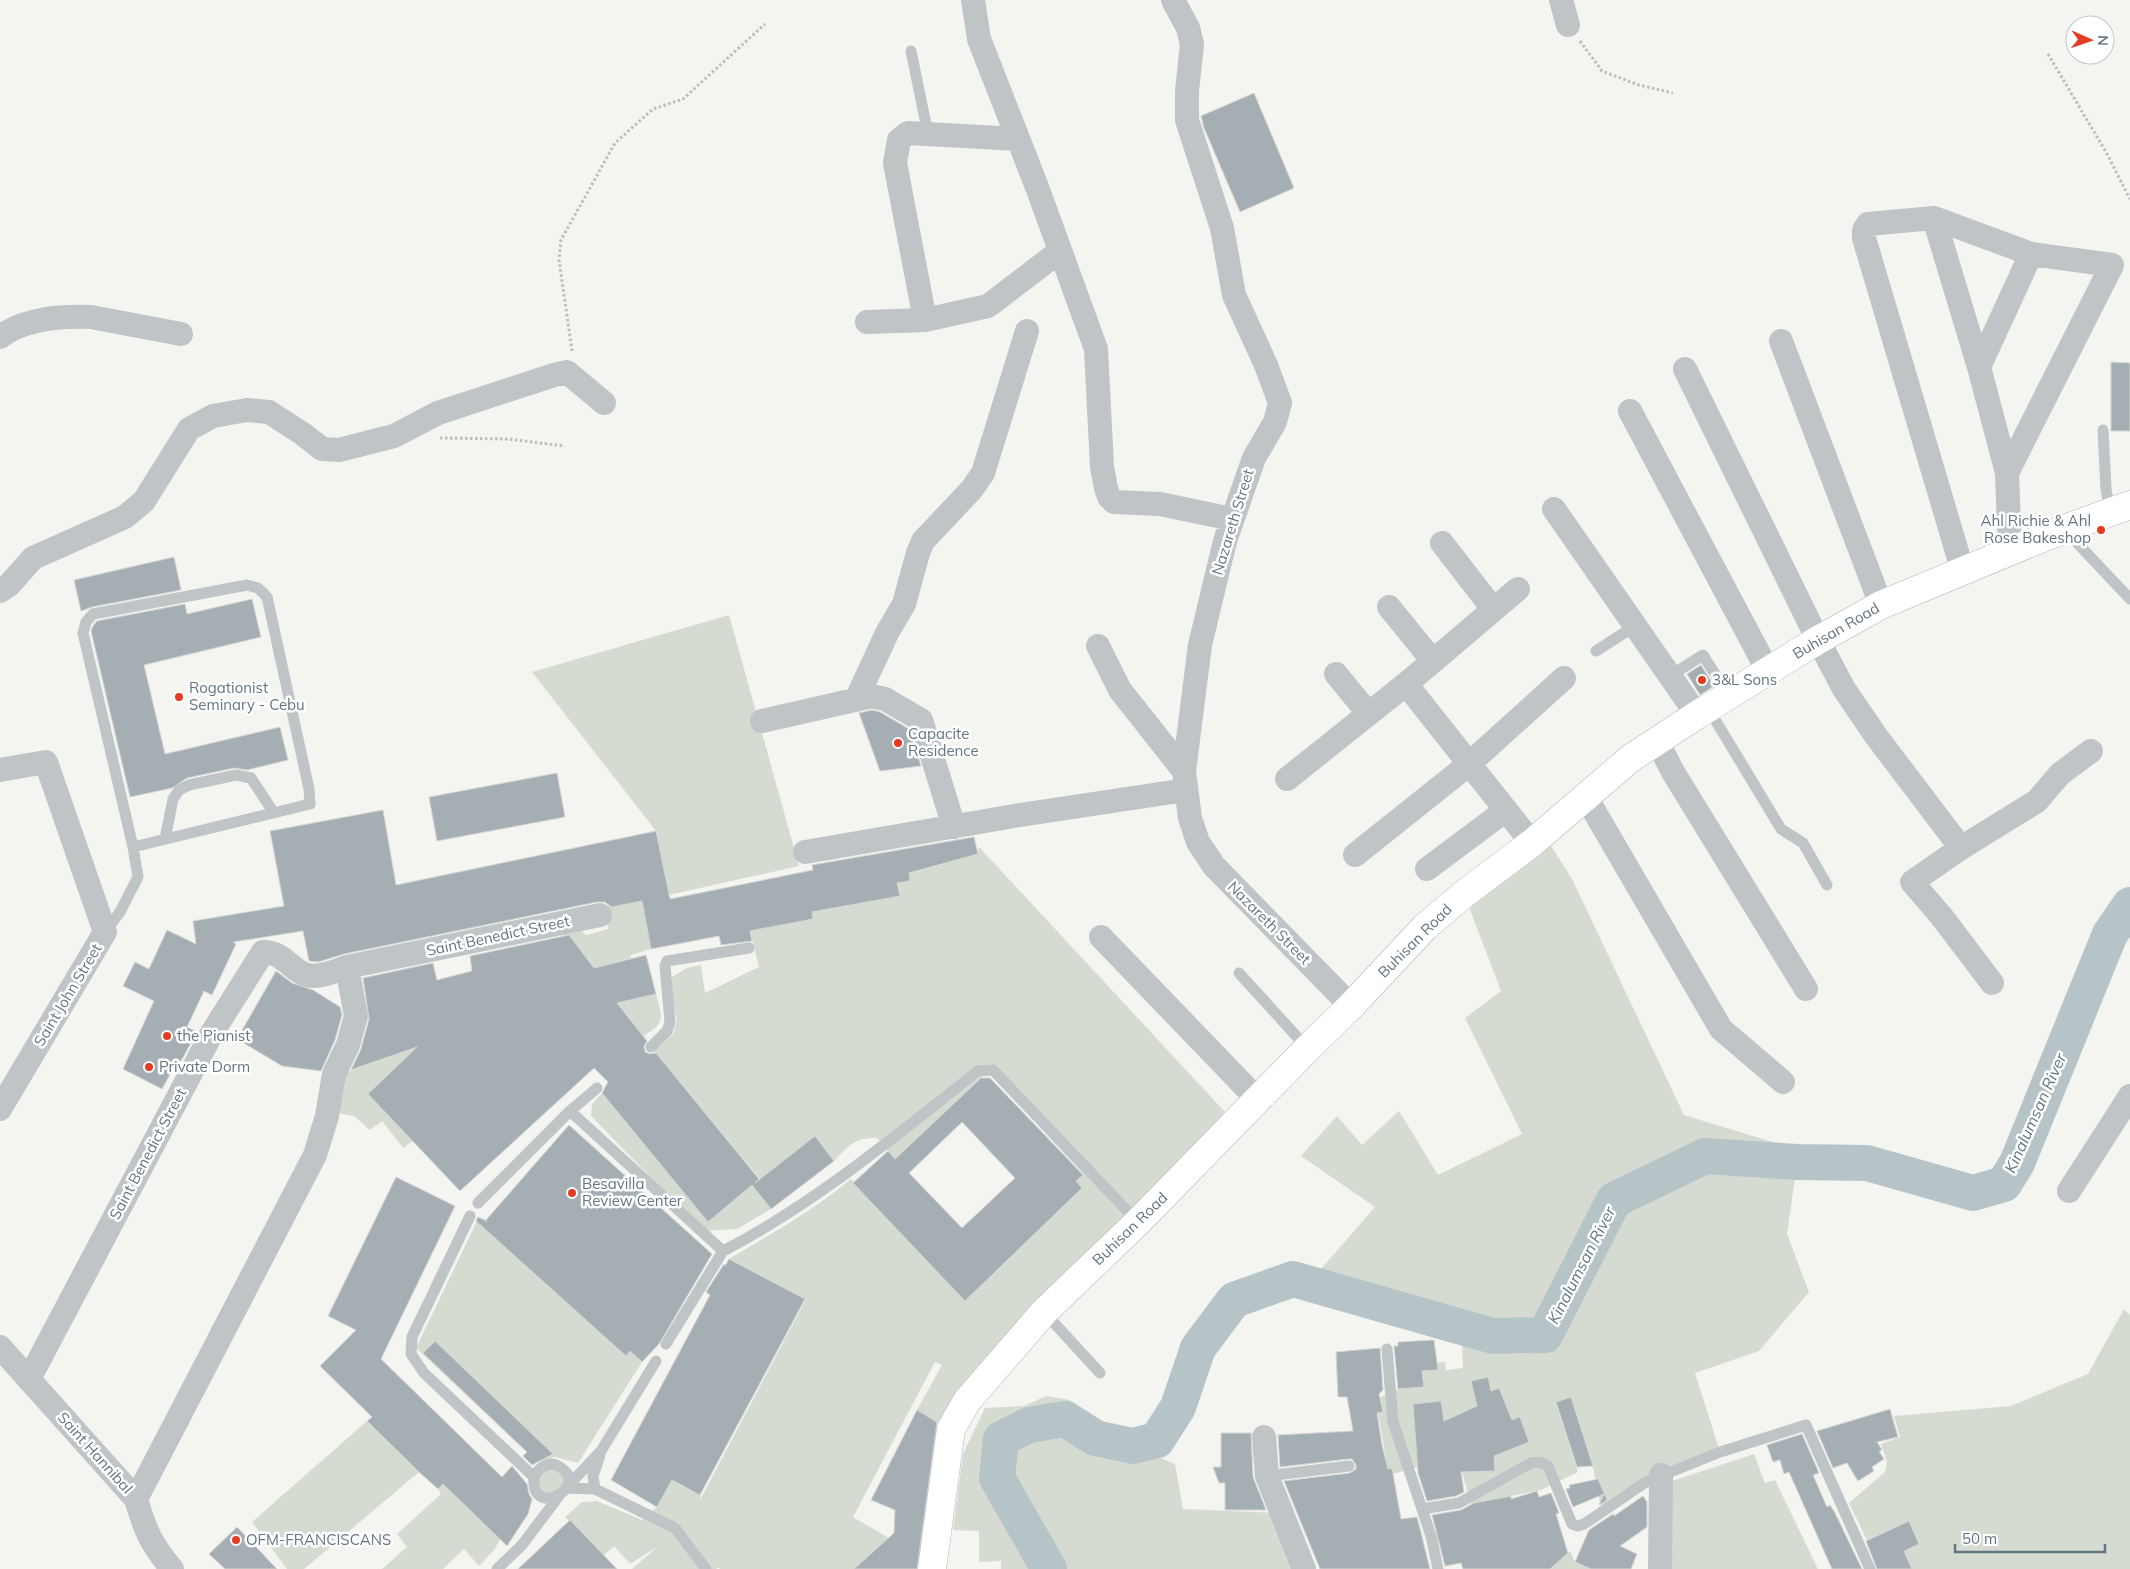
<svg xmlns="http://www.w3.org/2000/svg" width="2130" height="1569" font-family="Mulish,sans-serif">
<rect width="100%" height="100%" fill="#f4f4f0"/>
<path fill="#d6dbd1" d="M729 615 799 866 669 895 670 899 643 905 651 949 631 955V958L615 962 626 1001 656 994C662 1018 667 1022 643 1036L598 978 537 982 565 932 580 929 586 935 608 929 604 908 669 895 656 831 532 672Z
M1543 833 1572 879 1684 1115 1799 1150 1787 1234 1809 1292 1759 1351 1695 1373 1720 1452 1646 1482 1602 1512 1591 1458 1571 1397 1556 1404 1578 1472 1541 1490 1471 1504 1462 1472 1495 1471 1494 1455 1529 1442 1520 1417 1512 1420 1499 1388 1475 1398 1480 1413 1439 1461 1389 1475 1378 1413 1383 1412 1380 1397 1399 1389 1424 1387 1422 1364 1445 1362 1446 1370 1463 1368 1462 1341 1449 1336 1451 1331 1469 1329 1308 1284 1375 1207 1301 1156 1337 1116 1362 1145 1399 1111 1438 1175 1522 1134 1465 1018 1501 991 1464 894Z
M979 847 1225 1112 941 1424 917 1410 942 1365 935 1362 853 1517 889 1538 854 1569H720L719 1567 716 1569H632L657 1547 630 1564 614 1546 604 1555 565 1517 582 1502 597 1501 642 1520 657 1507 672 1480 700 1495V1500L805 1301 729 1259C771 1234 814 1210 851 1179L965 1301 1082 1188 1076 1181 1083 1174 988 1071 895 1159 877 1138C854 1138 849 1145 834 1161L815 1136 760 1179 654 1051 673 1034 677 1020 670 990 672 977 687 968 701 965 705 993 759 967 750 931 813 919 804 872 813 870 821 911 900 896 897 883 910 881 909 874 978 854Z
M417 1047 369 1094 414 1140 403 1148 382 1121 370 1130 354 1116 331 1112 338 1073 350 1071Z
M602 1093 708 1222 752 1185 771 1209 737 1229 703 1231 591 1116 592 1104Z
M477 1221 626 1356 630 1351 642 1362 578 1463 555 1457 537 1462 416 1348Z
M2124 1309 2130 1315V1569H1912L1904 1551 1919 1544 1909 1521 1867 1540 1849 1503 1885 1472 1887 1462 1881 1444 1900 1437 1894 1416 2011 1406 2088 1374Z
M1046 1396 1070 1400 1123 1434 1133 1446 1175 1464 1183 1509 1276 1513 1299 1569H1001V1561L979 1562V1531L953 1530 963 1454 985 1408 1024 1406Z
M367 1421 419 1472 304 1569H287L252 1522Z
M1754 1454 1765 1483 1775 1480 1818 1569H1668L1666 1483Z
M560 1467 566 1488 542 1496 536 1472Z
M443 1484 518 1509 494 1550 479 1566 464 1549 443 1569H382L407 1547 397 1534 441 1494 438 1489Z
M1570 1551 1575 1562 1591 1569H1550Z"/>
<g fill="none" stroke-linecap="round" stroke-linejoin="round">
<path stroke="#b6c4c7" stroke-width="36" d="M1049 1569 997 1478 1001 1439 1029 1425 1065 1419 1095 1438 1133 1446 1157 1440 1178 1407 1198 1348 1234 1300 1293 1279 1493 1336 1545 1335 1614 1200 1705 1156 1797 1162 1867 1163 1973 1193 2004 1184 2017 1163 2110 934 2130 905"/>
</g>
<path fill="#a5afb3" stroke="#d5d5d3" fill-rule="evenodd" d="M1254 93 1294 188 1240 212 1204 128 1201 116Z
M2111 362 2130 363V431H2111Z
M174 557 181 590 92 607 81 611 74 580Z
M252 599 261 637 144 665 165 754 280 727 288 760 247 770 234 768 187 778 172 788 130 797 91 631 93 626 97 621 185 604 187 614Z
M1701 665 1714 686 1700 695 1687 674Z
M872 710 880 712 909 729 921 766 880 771 859 713Z
M557 773 565 817 437 841 429 797Z
M383 810 396 885 656 831 670 899 813 870 812 865 974 837 978 854 909 873 910 881 897 883 900 896 812 912 813 919 750 931 752 941 721 945 719 936 651 949 642 901 611 907 605 902H597L344 954 318 962 309 961 303 931 233 942 236 944 212 995 204 991 187 1027 197 1032 181 1061 178 1060 162 1089 123 1069 154 1001 123 986 135 962 149 969 167 930 196 944 193 921 284 906 270 831Z
M569 935 594 968 646 955 656 994 617 1003 647 1041 644 1046 645 1052 650 1054 656 1053 759 1179 755 1183 815 1136 834 1161 771 1209 752 1185 708 1222 602 1093 608 1082 594 1068 460 1191 368 1094 417 1047 351 1070 361 1049 369 1019 363 978 433 963 437 980 472 971 470 956Z
M276 971 292 983 313 990 340 1007 342 1015 335 1040 321 1071 282 1066 237 1039Z
M981 1078H990L1083 1175 1076 1181 1082 1188 965 1301 853 1183 888 1151 895 1159ZM962 1122 1015 1178 962 1228 909 1173Z
M569 1125 712 1254 659 1344 642 1362 630 1351 626 1356 476 1221 478 1217 487 1221 486 1220Z
M396 1177 455 1206 381 1359 502 1477 512 1466 527 1484 529 1494 532 1499 528 1514 507 1546 443 1484 438 1489 419 1472 367 1421 372 1417 320 1366 356 1330 328 1316Z
M729 1259 805 1299 700 1495 672 1480 657 1507 611 1480 710 1295 706 1292 724 1264 725 1266Z
M1434 1340 1438 1370 1422 1371 1424 1387 1398 1389 1394 1346H1398V1342Z
M435 1341 553 1454 532 1465 523 1456 527 1452 423 1353Z
M1380 1348 1383 1390 1379 1394 1383 1412 1377 1413 1382 1445 1388 1469 1392 1468 1401 1519 1417 1517 1430 1569H1320L1284 1481 1350 1473 1356 1469V1465L1352 1459H1348L1280 1467 1278 1435 1353 1431 1347 1397H1338L1336 1352Z
M1488 1377 1491 1391 1499 1388 1512 1420 1520 1417 1529 1442 1494 1456 1495 1471 1461 1472 1464 1492 1456 1496 1427 1501 1418 1473 1413 1404 1441 1401 1444 1421 1477 1406 1471 1381Z
M1571 1397 1593 1466 1577 1467 1556 1402Z
M1890 1409 1898 1437 1877 1442 1882 1450 1879 1451 1884 1459 1872 1467 1874 1471 1858 1481 1847 1463 1833 1468 1817 1431Z
M917 1410 937 1422 917 1569H854L894 1533 895 1510 871 1500Z
M1221 1433H1251L1253 1477 1266 1510H1225V1483H1219L1213 1467H1221Z
M1802 1434 1819 1473 1813 1475 1827 1507 1830 1505 1835 1513 1862 1569H1832L1789 1472 1784 1474 1780 1460 1773 1462 1767 1445Z
M1598 1479 1607 1500 1599 1505 1604 1494 1573 1507 1566 1489 1570 1488 1569 1485Z
M1537 1491 1539 1497 1551 1493 1559 1513 1556 1514 1568 1553 1550 1569H1463L1461 1563 1445 1566 1432 1515 1461 1510 1474 1503 1511 1496V1499Z
M1643 1496 1647 1502V1527L1620 1546 1637 1554 1631 1569H1591L1575 1562 1589 1530 1613 1514 1614 1516Z
M570 1520 617 1569H518Z
M1909 1521 1919 1544 1904 1551 1912 1569H1877L1866 1541Z
M237 1527 277 1569H225L209 1554Z"/>
<g fill="none" stroke-linecap="round" stroke-linejoin="round">
<g stroke="#b1b7bb" stroke-width="29">
<path id="secondary" d="M932 1569 951 1429 967 1401 1044 1312 1138 1222 1306 1050 1351 1006 1425 927 1464 894 1532 843 1631 758 1697 715 1818 640 1881 605 2064 529 2130 505"/>
</g>
<path stroke="#bbbdbf" stroke-width="3" stroke-dasharray="2.5 2.5" stroke-linecap="butt" d="M1580 41 1602 71 1639 85 1673 93
M2048 54 2106 152 2130 199
M572 351 559 260 561 240 615 143 653 109 683 99 765 24
M440 438 508 439 565 446"/>
<path stroke="#bfc4c6" stroke-width="11" d="M911 51 928 134
M2103 430 2106 489 2110 512
M2064 529 2130 599
M1596 651 1635 626
M1670 676 1703 655 1728 695
M1708 708 1781 829 1803 843 1827 885
M165 839 173 799 179 790 189 785 236 775 251 778 274 813
M105 932 120 912 138 877 133 847 310 804 309 789 267 597 258 588 247 585 93 614 86 622 83 633 133 847
M1239 973 1299 1039 1306 1050
M651 1047 667 1031 670 1022 665 966 667 961 749 948
M570 1111 723 1251C816 1203 896 1135 978 1071L993 1070 1138 1222
M478 1203 570 1111 597 1088
M470 1216 412 1337 411 1354 424 1373 534 1477C530 1520 591 1487 560 1467 549 1460 539 1467 534 1477
M1044 1312 1100 1373
M666 1344 723 1251
M1387 1349 1393 1422 1431 1536 1438 1569
M1267 1476 1349 1466
M566 1488 595 1489 675 1528 706 1569
M566 1488 601 1451 656 1361
M595 1489 593 1476 600 1455
M1422 1509 1459 1503 1531 1463 1540 1462 1548 1466 1572 1524 1578 1526 1584 1524 1646 1482 1720 1452 1806 1425 1870 1569
M497 1569 522 1545 559 1496"/>
<path stroke="#bfc4c6" stroke-width="24" d="M973 0 979 39 1037 187 1096 349 1102 467 1106 488 1109 497 1114 502 1160 504 1232 519
M1173 0 1188 28 1192 44 1187 91V120L1222 228 1234 295 1266 365 1280 403 1275 422 1254 458 1225 541 1200 645 1184 771 1190 818 1198 842 1214 866 1351 1006
M1561 0 1568 25
M1934 218 1979 367 2007 473 2010 553
M925 320 895 163 899 140 908 133 1018 139
M867 322 925 320 988 306 1060 251
M0 337C25 318 61 316 91 317L181 334
M1781 341 1881 605
M1979 367 2031 254
M1685 369 1818 640 1844 689 1876 736 1961 848
M1630 411 1768 671
M1554 509 1697 715
M1442 543 1493 609
M1963 572 1864 238V230L1868 224 1934 218 2031 254 2112 265 2007 473
M0 591 9 585 33 558 125 517 144 501 189 429 213 416 247 410 269 412 303 434 322 449 339 450 394 436 438 413 554 375 567 372 604 403
M1389 607 1433 661
M1098 646 1120 690 1184 771
M1336 674 1368 713
M1406 684 1532 843
M856 700 887 633 904 604 918 553 923 541 972 489 983 473 1027 331
M762 721 872 696 885 699 921 720 954 827
M1657 741 1673 772 1806 989
M0 770 46 762 105 932 0 1109
M1287 779 1406 684 1518 589
M1586 797 1721 1029 1783 1082
M805 852 1020 815 1186 790
M1355 855 1469 764 1564 678
M1427 869 1506 810
M1101 937 1258 1100
M1992 983 1942 917 1912 882 1961 848 2037 801 2060 774 2091 751
M2069 1191 2130 1096
M0 1347 136 1499C145 1530 151 1544 172 1569
M29 1379 212 1033 263 952C283 952 288 967 304 974 317 980 334 971 347 967L600 915
M1264 1437 1267 1476 1304 1569
M136 1499 315 1155 327 1116 334 1074 348 1045 356 1016 347 967
M1660 1569 1661 1475"/>
<use href="#secondary" stroke="#fff" stroke-width="28"/>
</g>
<g fill="#e43c20" stroke="#fff" stroke-width="2">
<circle cx="2101" cy="530" r="5"/>
<circle cx="1702" cy="680" r="5"/>
<circle cx="179" cy="697" r="5"/>
<circle cx="898" cy="743" r="5"/>
<circle cx="167" cy="1036" r="5"/>
<circle cx="149" cy="1067" r="5"/>
<circle cx="572" cy="1193" r="5"/>
<circle cx="236" cy="1540" r="5"/>
</g>
<g text-anchor="middle" stroke-width="5" stroke-linejoin="round" paint-order="stroke">
<g font-size="15" fill="#637681" stroke="#fff" text-anchor="start">
<text x="2091" y="526" text-anchor="end">Ahl Richie &amp; Ahl<tspan x="2091" dy="17">Rose Bakeshop</tspan></text>
<text x="1712" y="685">3&amp;L Sons</text>
<text x="189" y="693">Rogationist<tspan x="189" dy="17">Seminary - Cebu</tspan></text>
<text x="908" y="739">Capacite<tspan x="908" dy="17">Residence</tspan></text>
<text x="177" y="1041">the Pianist</text>
<text x="159" y="1072">Private Dorm</text>
<text x="582" y="1189">Besavilla<tspan x="582" dy="17">Review Center</tspan></text>
<text x="246" y="1545">OFM-FRANCISCANS</text>
</g>
<g font-size="15" fill="#637681" stroke="#fff">
<text transform="translate(1233 522) rotate(-73)" y="5">Nazareth Street</text>
<text transform="translate(1836 631) rotate(-30)" y="5">Buhisan Road</text>
<text transform="translate(1269 923) rotate(45)" y="5">Nazareth Street</text>
<text transform="translate(498 936) rotate(-12)" y="5">Saint Benedict Street</text>
<text transform="translate(1415 941) rotate(-45)" y="5">Buhisan Road</text>
<text transform="translate(68 995) rotate(-59)" y="5">Saint John Street</text>
<text transform="translate(148 1154) rotate(-62)" y="5">Saint Benedict Street</text>
<text transform="translate(1130 1229) rotate(-44)" y="5">Buhisan Road</text>
<text transform="translate(95 1453) rotate(48)" y="5">Saint Hannibal</text>
</g>
<g font-size="16" font-style="italic" fill="#5e797f" stroke="#fff">
<text transform="translate(2035 1113) rotate(-66)" y="6">Kinalumsan River</text>
<text transform="translate(1581 1265) rotate(-63)" y="6">Kinalumsan River</text>
</g>
</g>
<g transform="translate(2090 40) rotate(92)"><circle r="24" fill="#ffffff" stroke="#c1c8cd"/>
<path d="M0-4L9 19L0 12L-9 19Z" fill="#e43c20"/>
<text y="-8" font-size="14" font-weight="bold" text-anchor="middle" fill="#637681">N</text>
</g>
<path d="M1955 1544v8h150v-8" fill="none" stroke="#637681" stroke-width="2.5"/>
<text x="1962" y="1544" font-size="15" fill="#637681" stroke="#ffffff" stroke-width="4" paint-order="stroke">50 m</text>
</svg>
